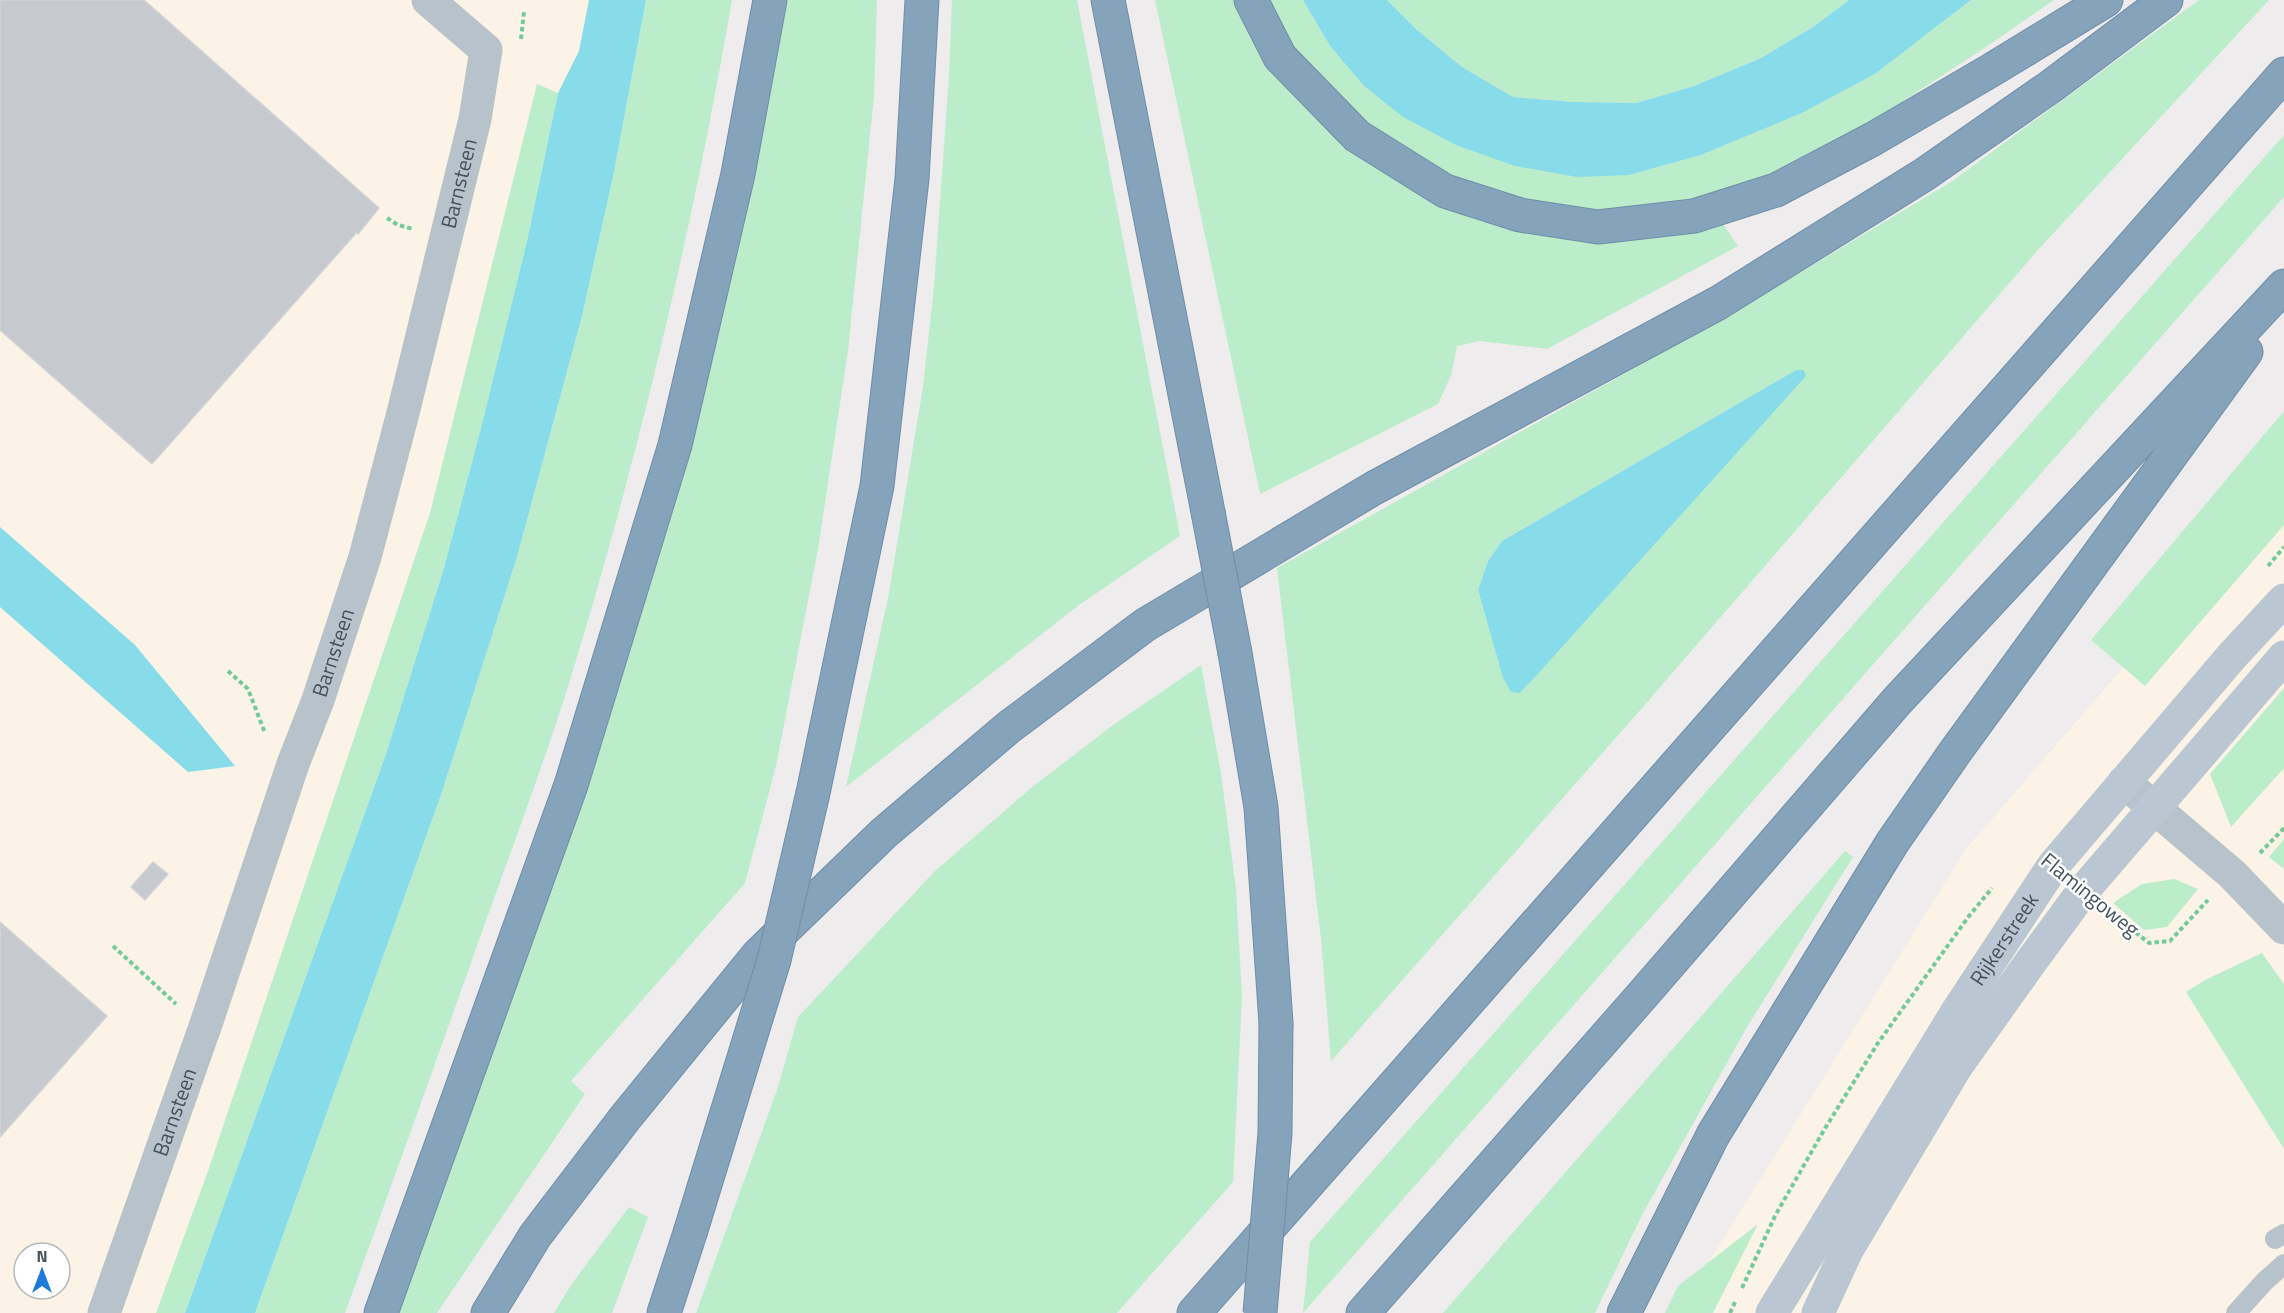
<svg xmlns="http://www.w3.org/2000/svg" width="2284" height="1313" font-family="'Titillium Web',sans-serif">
<rect width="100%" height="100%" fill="#efeced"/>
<path fill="#fbf3e5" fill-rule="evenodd" d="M0 0H602L223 1313H0ZM24 1253H60V1289H24Z
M2284 482V1313H1688L1710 1260 1966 849Z"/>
<path fill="#bbedcb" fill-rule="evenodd" d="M646 0H732C692 234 637 463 567 690 540 775 508 859 478 943 434 1067 390 1190 345 1313H255L441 795 517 557 582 316 613 177Z
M782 0H877L874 96 848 351 818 549 776 766 745 883 571 1081 585 1094 437 1313H395L508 1005Z
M952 0H1077L1180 536 1079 605 846 787 888 598 923 387 934 286 949 76Z
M1155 0H1236L1439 202 1721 221 1738 246 1547 349 1480 341 1457 346 1451 375 1438 404 1260 494Z
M1265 0H1303L1330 46 1363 85 1629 175 1701 155 1802 113 1875 74 1971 0H2054L1989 45 1862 128 1771 178 1689 205 1598 212 1524 202 1446 177 1364 128 1290 48Z
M1387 0H1849L1813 27 1761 58 1694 86 1636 103 1575 102 1513 97 1462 67 1416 29Z
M2199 0H2269L2037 251 1636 715 1331 1061 1321 939 1277 568 1726 317 1951 182ZM1796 370H1804L1805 376 1520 693 1503 678 1478 590 1488 561 1502 541Z
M537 84 558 93 527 241 481 428 444 568 386 754 185 1313H156L208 1171 430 513Z
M2284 135V197L1303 1313 1310 1242Z
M2284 411V525L2145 686 2091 640Z
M1201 665 1221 773 1236 889 1242 996 1233 1182 1117 1313H696L777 1090 798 1017 935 871 1031 788 1113 725Z
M2284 688V768L2231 827 2210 774Z
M2284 839V869L2269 857Z
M1845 851 1853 857 1747 1027 1642 1215 1595 1313H1443Z
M2174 879 2198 889 2167 927 2144 930 2113 903 2142 884Z
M2262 953 2284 984V1149L2186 992 2205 980Z
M629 1207 648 1217 612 1313H554L571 1285Z
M1758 1224 1713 1313H1665L1678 1286Z"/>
<path fill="#88dce9" d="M589 0H646L613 177 582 316 517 557 441 795 255 1313H185L386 754 444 568 481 428 527 241 558 93 579 51Z
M1303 0H1387L1416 29 1462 67 1513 97 1575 102 1636 103 1694 86 1761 58 1813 27 1849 0H1971L1875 74 1802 113 1701 155 1629 175 1577 177 1515 166 1456 145 1403 117 1363 85 1330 46Z
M1796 370H1804L1806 376 1535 677 1520 693 1511 692 1503 678 1478 590 1488 561 1502 541Z
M0 527 135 645 235 766 188 772 0 607Z"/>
<path fill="#c6cacf" stroke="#d1d3d8" stroke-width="1.5" d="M0 0H144L379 208 358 234 357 232 152 464 0 330Z
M153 862 168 874 145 900 131 887Z
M0 922 107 1016 0 1137Z"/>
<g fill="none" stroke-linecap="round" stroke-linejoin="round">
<g stroke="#708ea7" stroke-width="35">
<path id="highway" d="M1108 0 1208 512
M1251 0 1280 57 1357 136 1445 191 1520 215 1598 227 1694 216 1776 190 1873 139 1988 72 2106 0
M1235 653 1261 807 1276 1023
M813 793 877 486 912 179 922 0
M381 1313 571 785 675 445 738 174 770 0
M488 1313 535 1236 625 1118 758 955 884 833 1009 727 1145 625 1374 488 1718 303 1925 174 2050 87 2166 0
M664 1313 690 1233
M1194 1313 2284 74
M1363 1313 1639 999 1897 701 2284 286
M1624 1313 1713 1135 1892 843 1955 752 2246 352"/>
</g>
<path stroke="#74ca9a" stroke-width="4" stroke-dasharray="4.5 3" stroke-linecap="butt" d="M521 39 524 12
M387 218 398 225 413 229
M2268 566 2284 547
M228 671 248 689 265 733
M2260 853 2284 828
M2112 914 2149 943 2170 941 2208 900
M113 946 176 1004
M1742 1288 1775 1216 1824 1130 1878 1043 1969 916 1992 888
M1730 1313 1736 1300"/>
<path stroke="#b8c2ca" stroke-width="20" d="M2275 1239 2284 1234
M2236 1313 2265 1281 2284 1264"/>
<g stroke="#b8c2ca" stroke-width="33">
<path d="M2124 782 2232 874 2284 928"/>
<path id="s1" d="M104 1313 207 1021 293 764 318 700 365 557 403 413 475 119 486 50 428 0"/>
</g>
<g stroke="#bac6d1" stroke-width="33">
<path id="s2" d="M1772 1313 1958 1010 2053 866 2232 656 2284 600"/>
<path d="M1818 1313 1847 1250 1956 1067 2030 963 2083 891 2284 657"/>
</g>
<use href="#highway" stroke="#85a3bb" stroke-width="33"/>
<g stroke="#708ea7" stroke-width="35" stroke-linecap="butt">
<path id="highway-bridge" d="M1208 512 1235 653
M690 1233 774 960 813 793
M1260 1313 1275 1133 1276 1023"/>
</g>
<use href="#highway-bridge" stroke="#85a3bb" stroke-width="33"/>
</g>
<g text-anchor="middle" stroke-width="5" stroke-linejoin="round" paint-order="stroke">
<g font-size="21" fill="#45515a" stroke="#fff">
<text dy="7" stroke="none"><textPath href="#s1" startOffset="1185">Barnsteen</textPath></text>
<text dy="7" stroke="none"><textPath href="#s1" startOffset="699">Barnsteen</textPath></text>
<text transform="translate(2090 895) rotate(39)" y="7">Flamingoweg</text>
<text dy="7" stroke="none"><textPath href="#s2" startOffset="440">Rijkerstreek</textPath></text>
<text dy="7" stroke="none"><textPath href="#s1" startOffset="213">Barnsteen</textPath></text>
</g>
</g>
<g transform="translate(42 1271)"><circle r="28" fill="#ffffff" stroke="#b5b9bd" stroke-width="1.5"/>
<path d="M0-4.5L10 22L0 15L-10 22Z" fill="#1c7bda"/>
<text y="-9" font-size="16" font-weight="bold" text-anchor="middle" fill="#45515a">N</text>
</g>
</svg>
